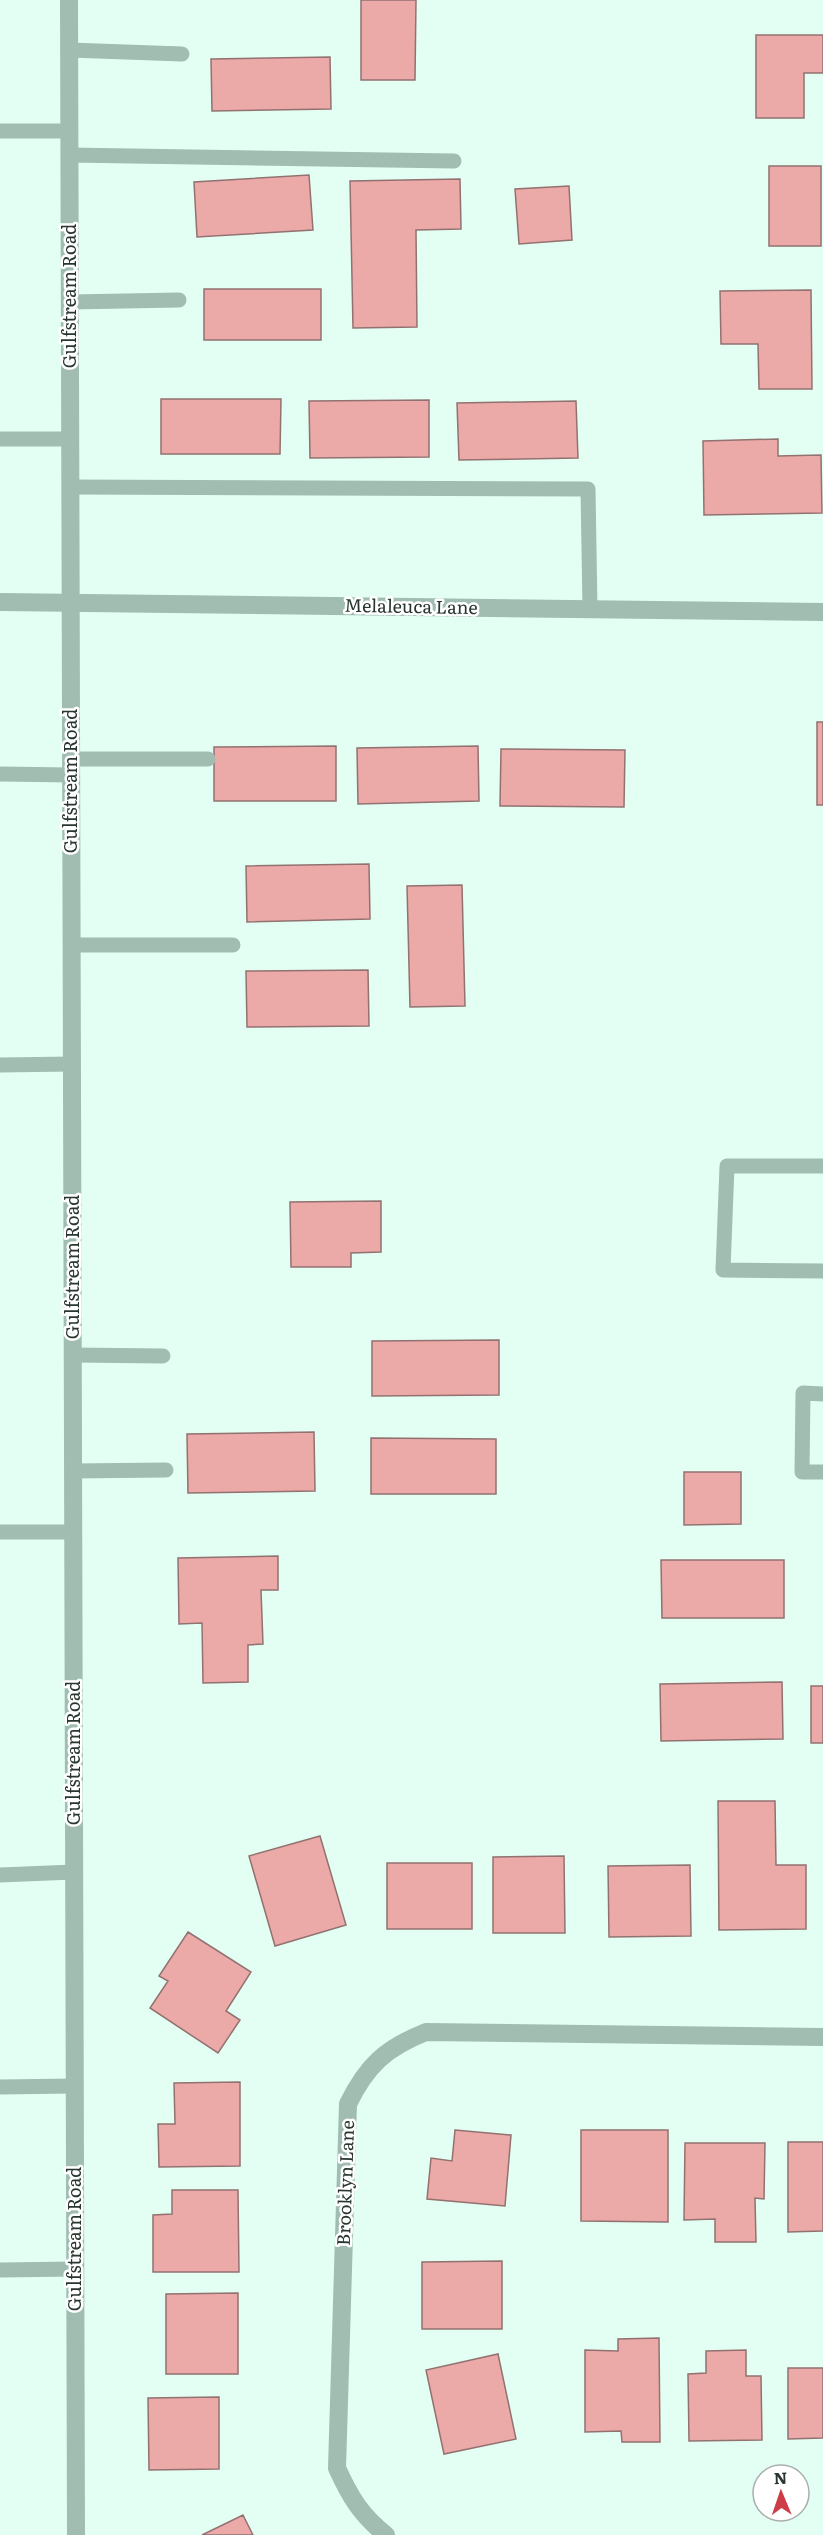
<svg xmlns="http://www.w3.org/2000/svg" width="823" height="2535" font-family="Literata,serif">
<rect width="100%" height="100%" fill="#e3fff3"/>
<path fill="#eba9a7" stroke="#927271" stroke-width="1.5" d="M361 0H416L415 80H361Z
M756 35H823V73H804V118H756Z
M330 57 331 109 212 111 211 59Z
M769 166H821V246H769Z
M309 175 313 230 197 237 194 182Z
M460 179 461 229 416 230 417 327 353 328 350 181Z
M569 186 572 240 519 244 515 189Z
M204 289H321V340H204Z
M811 290 812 389H759L758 344H721L720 291Z
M161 399H281L280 454H161Z
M429 400V457L310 458 309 401Z
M576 401 578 458 459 460 457 403Z
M778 439V456L821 455 822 513 704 515 703 441Z
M817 722H823V805H817Z
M336 746V801H214V747Z
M478 746 479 801 358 804 357 748Z
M501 749 625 750 624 807 500 806Z
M369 864 370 919 247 922 246 866Z
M462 885 465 1006 410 1007 407 886Z
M368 970 369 1026 247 1027 246 971Z
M381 1201V1252L351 1253V1267H291L290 1202Z
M499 1340V1395L372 1396V1341Z
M314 1432 315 1491 188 1493 187 1434Z
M371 1438 496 1439V1494H371Z
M684 1472H741V1524L684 1525Z
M278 1556V1590H261L263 1644 248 1645V1682L203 1683 202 1623 179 1624 178 1558Z
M661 1560H784V1618H662Z
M782 1682 783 1739 661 1741 660 1684Z
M811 1686H823V1743H811Z
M718 1801H775L776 1865H806V1929L719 1930Z
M320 1836 346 1925 275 1946 249 1856Z
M564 1856 565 1933H493V1857Z
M387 1863H472V1929H387Z
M690 1865 691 1936 609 1937 608 1866Z
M188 1932 251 1972 226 2011 240 2020 218 2053 150 2008 168 1981 159 1976Z
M240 2082V2166L159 2167 158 2124H175L174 2083Z
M455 2130 511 2135 505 2206 427 2199 431 2158 452 2161Z
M581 2130H668V2222L581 2221Z
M788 2142H823V2231L788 2232Z
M685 2143H765L764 2199 755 2198 756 2242H715V2219L684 2220Z
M172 2190H238L239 2272H153V2215L172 2214Z
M502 2261V2329H422V2262Z
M238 2293V2374H166V2294Z
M659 2338 660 2442H622L621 2431 585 2432V2350L618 2351V2339Z
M746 2350V2376H761L762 2440 689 2441 688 2374 706 2373V2351Z
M498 2354 516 2439 444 2454 426 2370Z
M788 2368H823V2438L788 2439Z
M219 2397V2469L149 2470 148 2398Z
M243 2515 253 2535H202Z"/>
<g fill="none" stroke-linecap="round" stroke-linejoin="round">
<path stroke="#a1bdb1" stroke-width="15" d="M69 50 182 54
M0 131H69
M69 155 454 161
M70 302 179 300
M0 439H70
M70 487 588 489 590 609
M71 759H208
M0 774 71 775
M72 945H233
M0 1065 72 1064
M823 1166H727L723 1270 823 1271
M73 1355 163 1356
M823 1394 803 1393 802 1472H823
M73 1471 166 1470
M0 1532H73
M0 1875 74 1872
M0 2087 74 2086
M0 2270 75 2269"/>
<path stroke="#a1bdb1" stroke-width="18" d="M69 0 76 2535
M386 2535C361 2515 350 2497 337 2468L348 2104C367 2065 386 2048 426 2032L823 2037"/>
<path stroke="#a1bdb1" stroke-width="18" d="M0 602 823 612"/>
</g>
<g text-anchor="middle" stroke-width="5" stroke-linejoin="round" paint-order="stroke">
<g font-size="18" fill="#293630" stroke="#fff">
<text transform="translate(70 296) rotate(-90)" y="6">Gulfstream Road</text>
<text transform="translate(411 607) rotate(1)" y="6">Melaleuca Lane</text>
<text transform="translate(71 781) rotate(-90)" y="6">Gulfstream Road</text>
<text transform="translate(73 1267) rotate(-90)" y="6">Gulfstream Road</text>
<text transform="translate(74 1753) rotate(-90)" y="6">Gulfstream Road</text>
<text transform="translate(346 2183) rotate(-88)" y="6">Brooklyn Lane</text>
<text transform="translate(75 2239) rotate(-90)" y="6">Gulfstream Road</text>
</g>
</g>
<g transform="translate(781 2493) rotate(358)"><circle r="28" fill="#ffffff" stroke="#a9afac" stroke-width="1.5"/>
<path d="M0-4.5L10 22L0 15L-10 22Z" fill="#cd3d49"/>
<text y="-9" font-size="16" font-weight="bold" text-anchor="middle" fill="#293630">N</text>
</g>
</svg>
